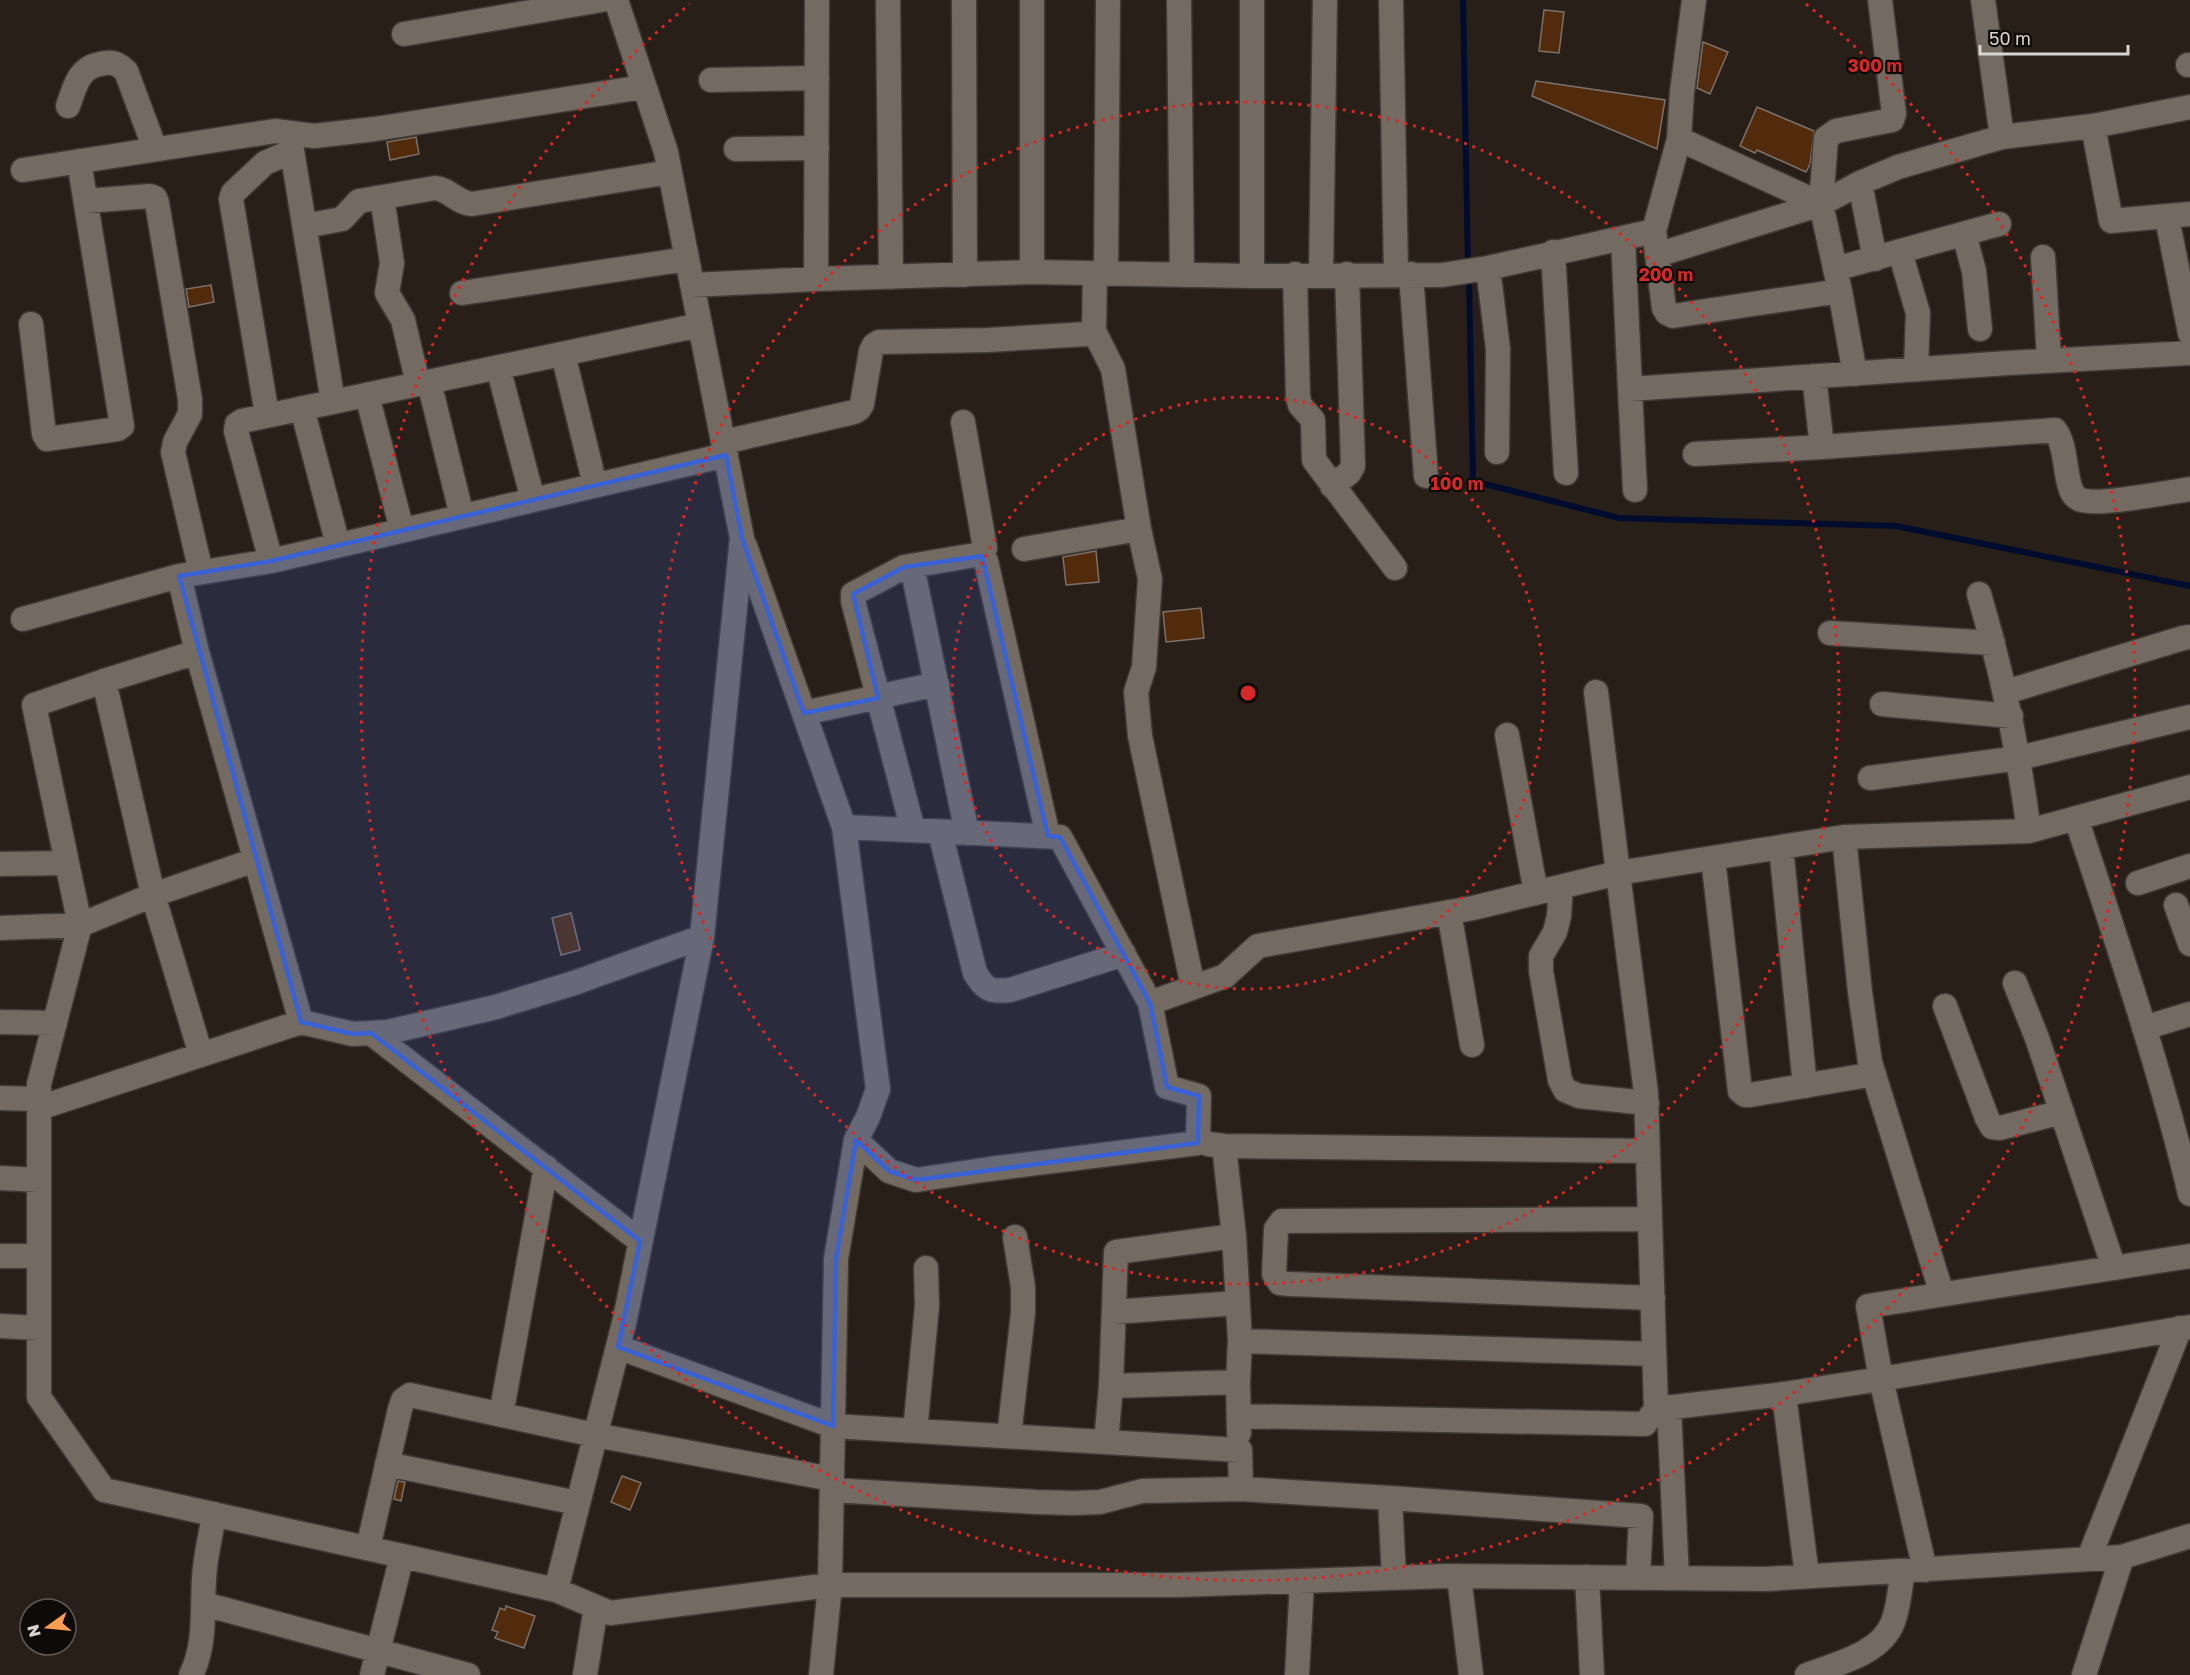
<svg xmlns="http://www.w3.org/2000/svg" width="2190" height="1675" font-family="'Golos Text',sans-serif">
<rect width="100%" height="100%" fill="#271f18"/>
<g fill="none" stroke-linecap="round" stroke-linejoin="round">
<path stroke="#000c2d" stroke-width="6" d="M1463 0 1468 266
M1469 277 1473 481 1619 518 1896 526 2190 586"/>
</g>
<path fill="#512b0c" stroke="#7c716a" stroke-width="1.5" d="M1544 10 1564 12 1559 53 1539 51Z
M1703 42 1728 52 1710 94 1697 88Z
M1536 81 1665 100 1657 149 1532 96Z
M1757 107 1814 131 1810 164 1806 172 1757 150 1755 153 1740 146Z
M416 137 419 154 390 160 387 142Z
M211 285 214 302 189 307 186 289Z
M1096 551 1099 582 1066 585 1063 557Z
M1201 608 1204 638 1166 642 1163 612Z
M571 913 580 950 561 955 552 918Z
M622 1476 641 1483 630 1510 611 1502Z
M398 1481 405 1482 401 1501 394 1499Z
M506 1606 535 1616 524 1648 495 1638 498 1632 492 1630 500 1608 505 1610Z"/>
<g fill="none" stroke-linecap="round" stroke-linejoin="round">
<g stroke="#3f3a35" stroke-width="27">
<path id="minor" d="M888 0 891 277
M964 0 965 275
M1179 0 1182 275
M1391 0 1396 274
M1694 0 1682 92 1679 139 1654 231 1664 308 1667 313 1673 316 1840 291
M1983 0 2002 137
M404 34 601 0
M2188 65H2190
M711 80 817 78
M68 106C75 87 78 68 100 64 112 61 117 63 126 71L155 149
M2093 126 2111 221 2190 214
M290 138 333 402
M1679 139 1821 204 1860 183 1898 167 2002 137 2093 126 2190 107
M736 149 817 148
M23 170 275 131 314 136 375 129 643 87
M1860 183 1875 259
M382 197 392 263 387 293 403 320 418 384
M86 201 150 196 155 198 157 203 190 399V414L175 442 173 452 201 572
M2167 218 2190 333
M305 226 342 219 359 201 435 188C449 189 457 203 472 204L670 172
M1964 234 1974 271 1980 329
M1623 238 1630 389 2008 363 2190 353
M1553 252 1566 473
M1900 252 1918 313 1916 369
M1657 255 1821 204
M2043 257 2049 360
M1488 268 1498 349 1497 452
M1835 269 1999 224
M1032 272V0
M1106 274 1108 0
M1295 274 1298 397 1300 405 1313 420 1314 460 1395 568
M1321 274 1325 0
M1411 274 1426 476
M1252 276V0
M816 279 817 0
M692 285 816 279 1032 272 1252 276 1442 275 1488 268 1654 231
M462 293 687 259
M31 324 44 434 47 439 118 429 122 426 79 161
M1094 331 1113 369 1139 529 1150 579 1144 667 1136 692 1140 736 1193 987
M563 354 595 485
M498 367 533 500
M1855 374 1840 291 1821 204 1826 138 1836 131 1892 120 1894 114 1880 0
M1814 376 1822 447 2055 430C2064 441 2065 465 2068 479 2070 487 2071 495 2079 499 2093 507 2170 492 2190 489
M429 382 462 516
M1630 389 1635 490
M367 395 402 530
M302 408 338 545
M267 415 231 199 233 193 265 163 292 151
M963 422 985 548 982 556
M724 442 854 412 859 409 862 404 871 351 874 345 879 342 988 340 1088 334 1094 331 1095 273
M1695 454 1822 447
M726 455 271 561 179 576 197 652 104 681 153 895 80 925 39 1084V1397L104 1490 556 1590 610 1613 830 1585H1178L1448 1576 1766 1579 2122 1557 2190 1536
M1332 486 1349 473 1353 466 1347 274
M745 546 844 827 1060 837 1150 1003 1225 976 1258 946 1473 908 1618 873 1596 692
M1024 549 1139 529
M271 561 236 431 237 424 242 421 700 325
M912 566 967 833
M1979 594C2003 674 2018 748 2029 831
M23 619 179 576
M1830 633 1993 643
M2006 692 2183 638 2190 637
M1882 704 2011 716
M804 713 937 684
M1507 735 1536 893
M1870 778 2019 758 2190 717
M2190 787 2029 831 1844 837 1618 873 1646 1093 1656 1409 1784 1394 1881 1379 1868 1306 2190 1256
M2076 818C2117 942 2160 1067 2190 1194
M913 830 853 601V594L904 567 975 555 982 556 986 561 1048 836
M940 832 975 973C986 990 989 992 1010 990L1124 954
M1844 837 1860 992 1870 1062 1942 1294
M1781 847 1805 1086
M1713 858 1740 1091 1745 1095H1750L1874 1074
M0 864 67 863
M2138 883 2190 866
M1561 887 1559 916 1555 932 1541 956V971L1560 1080 1565 1090 1579 1096 1647 1103
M2176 905 2190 944
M1449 912 1472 1045
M0 928 80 925 34 705 104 681
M2015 983 2037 1038 2114 1268
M1945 1006 1987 1118 1992 1127 2000 1128 2062 1112
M0 1022 55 1023
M301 1022 353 1034 388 1032 496 1007 574 983 702 937
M2144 1028 2190 1014
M371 1033 640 1241
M201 1055 153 895 255 860
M0 1098 39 1099
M39 1108 301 1022 197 652
M856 1140 889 1171 916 1180 990 1169 1198 1143 1199 1096 1167 1087 1150 1003
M1224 1146 1648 1151
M0 1178 39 1180
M1650 1219 1282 1221 1276 1229 1274 1274 1280 1283 1290 1284 1653 1298
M1234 1236 1240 1341 1238 1382
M0 1256H39
M1114 1312 1237 1303
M0 1326 39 1328
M1240 1341 1654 1354
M618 1347 833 1426 1240 1450 1241 1489 1390 1498 1394 1578
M1111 1386 1116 1252 1234 1236 1224 1146 1208 1144
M1784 1394 1807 1576
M1669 1407 1677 1578
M501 1415 546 1167
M1239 1416 1645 1424 1656 1409
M915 1431 927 1306 926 1268
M1009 1436 1023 1313V1287L1015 1237
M1106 1442 1111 1386 1238 1382 1239 1433
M387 1464 577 1503
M832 1490 1036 1502 1074 1503 1100 1502 1142 1491 1241 1489
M1390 1498 1641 1516 1638 1578
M368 1548 400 1409 403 1400 410 1395 595 1435 832 1479
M2089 1558 2180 1328
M1925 1570 1881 1379 2190 1327
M1459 1576 1471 1675
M1587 1577 1592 1675
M556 1590 625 1319 702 937 742 538 666 152 616 0
M204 1604 468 1675
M191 1675C206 1645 202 1612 204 1579 205 1557 211 1535 214 1514
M372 1675 402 1556
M585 1675 596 1607
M821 1675 830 1585 836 1259 856 1140 868 1117 878 1089 844 827
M1297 1675 1302 1581
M1807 1675C1836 1664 1881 1654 1893 1622 1899 1606 1900 1587 1903 1571
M2084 1675 2122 1557"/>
</g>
<use href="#minor" stroke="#736a61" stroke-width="24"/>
</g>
<path fill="#3962d7" fill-opacity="0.2" stroke="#3962d7" stroke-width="4.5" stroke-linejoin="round" d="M726 455 742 538 804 713 878 698 853 594 904 567 982 556 1048 836 1060 837 1150 1003 1167 1087 1199 1096 1198 1143 916 1180 889 1171 856 1140 836 1259 833 1426 618 1347 640 1241 371 1033 353 1034 301 1022 179 576 271 561Z"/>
<g fill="none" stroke="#d62828" stroke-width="3" stroke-dasharray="3 6">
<circle cx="1248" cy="693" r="296"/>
<circle cx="1248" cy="693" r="591"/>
<path d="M1806 4A887 887 0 1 1 690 4"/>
</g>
<circle cx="1248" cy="693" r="9" fill="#d62828" stroke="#0d0a07" stroke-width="3"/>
<g font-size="18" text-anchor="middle" font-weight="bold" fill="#d62828" stroke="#0d0a07" stroke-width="4.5" stroke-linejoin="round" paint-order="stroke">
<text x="1875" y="72">300 m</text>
<text x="1666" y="281">200 m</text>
<text x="1457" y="490">100 m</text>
</g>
<g transform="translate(48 1627) rotate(255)"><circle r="28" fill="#0d0a07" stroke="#5f5b57" stroke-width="1.5"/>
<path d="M0-4.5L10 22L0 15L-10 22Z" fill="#fc9d52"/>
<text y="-9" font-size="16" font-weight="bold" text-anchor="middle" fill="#d9d4cf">N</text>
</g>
<path d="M1980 45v9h148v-9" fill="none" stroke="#d9d4cf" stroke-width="3"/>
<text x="1989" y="45" font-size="18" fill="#d9d4cf" stroke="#0d0a07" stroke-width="4.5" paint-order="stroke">50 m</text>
</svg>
